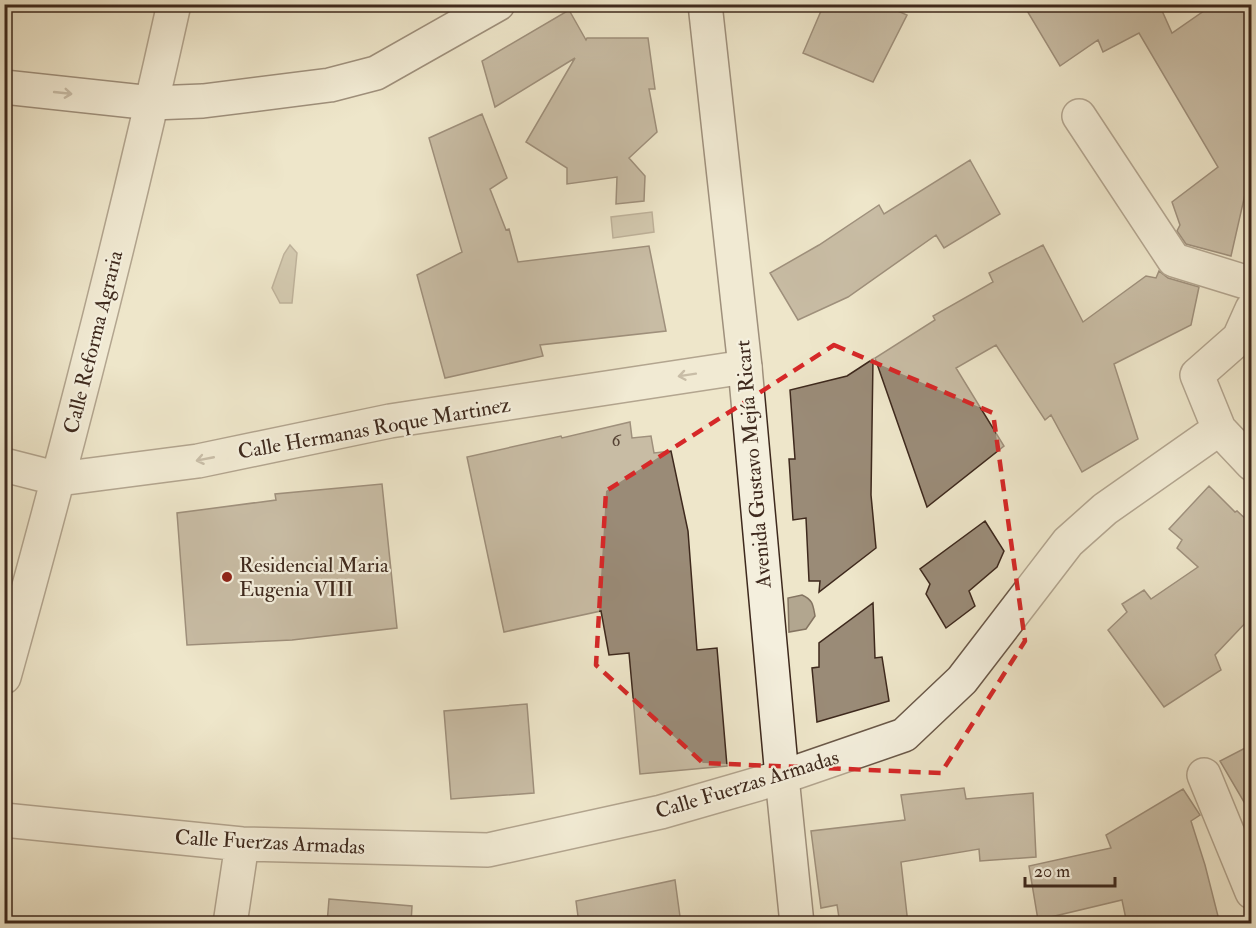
<svg xmlns="http://www.w3.org/2000/svg" width="1256" height="928" font-family="'IM FELL Double Pica',serif">
<rect width="100%" height="100%" fill="#eee6ca"/>
<filter id="stains"><feTurbulence type="fractalNoise" baseFrequency=".00333" numOctaves="4"/><feColorMatrix values="0 0 0 0 .2 0 0 0 0 .09 0 0 0 0 .02 0 0 0 .5 -.17"/></filter>
<radialGradient id="worn" r=".72"><stop offset=".6" stop-color="#630" stop-opacity="0"/><stop offset="1" stop-color="#630" stop-opacity=".3"/></radialGradient>
<path fill="#d0c6ad" stroke="#877865" stroke-width="1.5" d="M1251 350H1252L1251 403 1245 370Z"/>
<path fill="#b2a68f" stroke="#847461" stroke-width="1.5" d="M652 212 654 232 613 238 611 217Z
M290 245 297 253 292 303H280L272 288 284 254Z
M802 595C813 600 813 605 815 616L806 629 789 632 788 598Z"/>
<path fill="#9a8b77" stroke="#3e291d" stroke-width="1.5" d="M824 4H882L907 15 873 82 803 53Z
M1023 4H1159L1172 33 1214 4H1251V168L1231 256 1186 244 1177 231 1180 225 1172 202 1218 167 1139 33 1103 52 1098 40 1060 66Z
M569 10 586 40 587 38H648L655 89H649L657 132 629 158 645 176 644 201 616 204 617 177 567 184V168L526 142 575 58 495 107 482 61Z
M482 114 507 178 490 189 506 230 509 229 518 262 649 246 666 331 540 345 543 356 445 378 417 275 462 252 429 138Z
M970 160 1000 214 944 248 936 235 848 297 798 320 770 273 819 245 879 205 884 214Z
M1043 245 1083 322 1146 276 1156 278 1159 271 1168 278 1199 287 1191 325 1114 364 1138 439 1082 472 1051 415 1045 420 996 345 956 368 1004 446 927 507 875 358 935 320 933 316 993 282 989 273Z
M873 359 871 495 876 548 819 592 820 581H809L806 518 793 520 789 459H795L790 390 847 376Z
M630 422 632 438 651 436 654 453 671 451 688 531 697 650 717 648 727 766 640 774 629 653 609 655 601 611 504 632 467 457 561 436 562 438Z
M382 484 397 628 292 640 187 645 177 513 276 500 275 494Z
M1209 486 1235 512 1237 511 1251 524V617L1215 655 1221 670 1164 707 1108 630 1127 612 1122 604 1144 590 1151 599 1198 567 1177 548 1182 540 1169 529Z
M985 521 1004 551 997 567 969 591 975 606 946 628 926 594 930 584 920 569Z
M873 603 875 658 882 657 889 701 817 722 812 668 819 667V643Z
M527 704 534 793 451 799 444 711Z
M1251 745V814L1220 761Z
M964 788 966 799 1033 793 1036 857 980 861 979 849 901 862 908 924H840L837 905 821 908 811 831 905 820 901 795Z
M1183 789 1200 815 1191 821 1205 865 1220 924H1127L1122 900 1038 920 1029 866 1111 848 1106 835Z
M675 880 681 924H579L576 901Z
M329 899 412 906 411 924H327Z"/>
<g fill="none" stroke-linecap="round" stroke-linejoin="round">
<g stroke="#6a5848" stroke-width="36">
<path id="street" d="M1079 116 1174 260 1252 284
M1219 429 1252 464
M4 465 59 479 198 461 390 421 745 367
M4 677C66 454 124 230 174 4
M1204 775 1252 892
M4 820 242 844 488 850 661 812 782 777 904 735 962 680 1068 542 1105 509 1219 429 1197 375 1239 338 1252 309
M230 924 242 844"/>
</g>
<g stroke="#3e291d" stroke-width="36">
<path id="secondary" d="M705 4 745 367 782 777 797 924
M4 87 152 103 203 101 330 85 376 73 498 4"/>
</g>
<use href="#street" stroke="#f4efdd" stroke-width="33"/>
<use href="#secondary" stroke="#f4efdd" stroke-width="33"/>
</g>
<defs><path id="oneway-shaft" d="M-6 0H5M1.5-3L5.5 0L1.5 3" fill="none" stroke-width="1.6" stroke-linecap="round" stroke-linejoin="round" transform="scale(1.5)"/></defs>
<g stroke="#998c7d">
<use href="#oneway-shaft" transform="translate(63 93) rotate(6)"/>
<use href="#oneway-shaft" transform="translate(687 375) rotate(171)"/>
<use href="#oneway-shaft" transform="translate(205 459) rotate(169)"/>
</g>
<path d="M0 0H1256V928H0ZM834 345 993 413 1025 641 941 773 703 763 596 665 606 491Z" fill="#eee6ca" fill-opacity=".55" fill-rule="evenodd"/>
<path fill="none" stroke="#d62828" stroke-width="4.5" stroke-dasharray="12 8" stroke-linejoin="round" d="M834 345 993 413 1025 641 941 773 703 763 596 665 606 491Z"/>
<circle fill="#8f2418" stroke="#f4efdd" stroke-width="2" cx="227" cy="577" r="6"/>
<g text-anchor="middle" stroke-width="4.5" stroke-linejoin="round" paint-order="stroke">
<g font-size="18" fill="#554234">
<text x="616" y="446">6</text>
</g>
<g font-size="21" fill="#3e291d" stroke="#f4efdd">
<text transform="translate(93 342) rotate(-76)" y="7">Calle Reforma Agraria</text>
<text transform="translate(374 428) rotate(-10)" y="7">Calle Hermanas Roque Martinez</text>
<text transform="translate(753 464) rotate(-95)" y="7">Avenida Gustavo Mejía Ricart</text>
<text transform="translate(747 784) rotate(-17)" y="7">Calle Fuerzas Armadas</text>
<text transform="translate(270 842) rotate(3)" y="7">Calle Fuerzas Armadas</text>
</g>
<g font-size="21" fill="#3e291d" stroke="#f4efdd" text-anchor="start">
<text x="239" y="572">Residencial Maria<tspan x="239" dy="24">Eugenia VIII</tspan></text>
</g>
</g>
<rect width="1256" height="928" fill="none" stroke="#eee6ca" stroke-width="24"/>
<rect x="6" y="6" width="1244" height="916" fill="none" stroke="#3e291d" stroke-width="3"/>
<rect x="12" y="12" width="1232" height="904" fill="none" stroke="#3e291d" stroke-width="1.5"/>
<path d="M1025 877v9h90v-9" fill="none" stroke="#3e291d" stroke-width="3"/>
<text x="1034" y="877" font-size="18" fill="#3e291d" stroke="#f4efdd" stroke-width="4.5" paint-order="stroke">20 m</text>
<rect width="100%" height="100%" filter="url(#stains)"/>
<rect width="100%" height="100%" fill="url(#worn)"/>
</svg>
